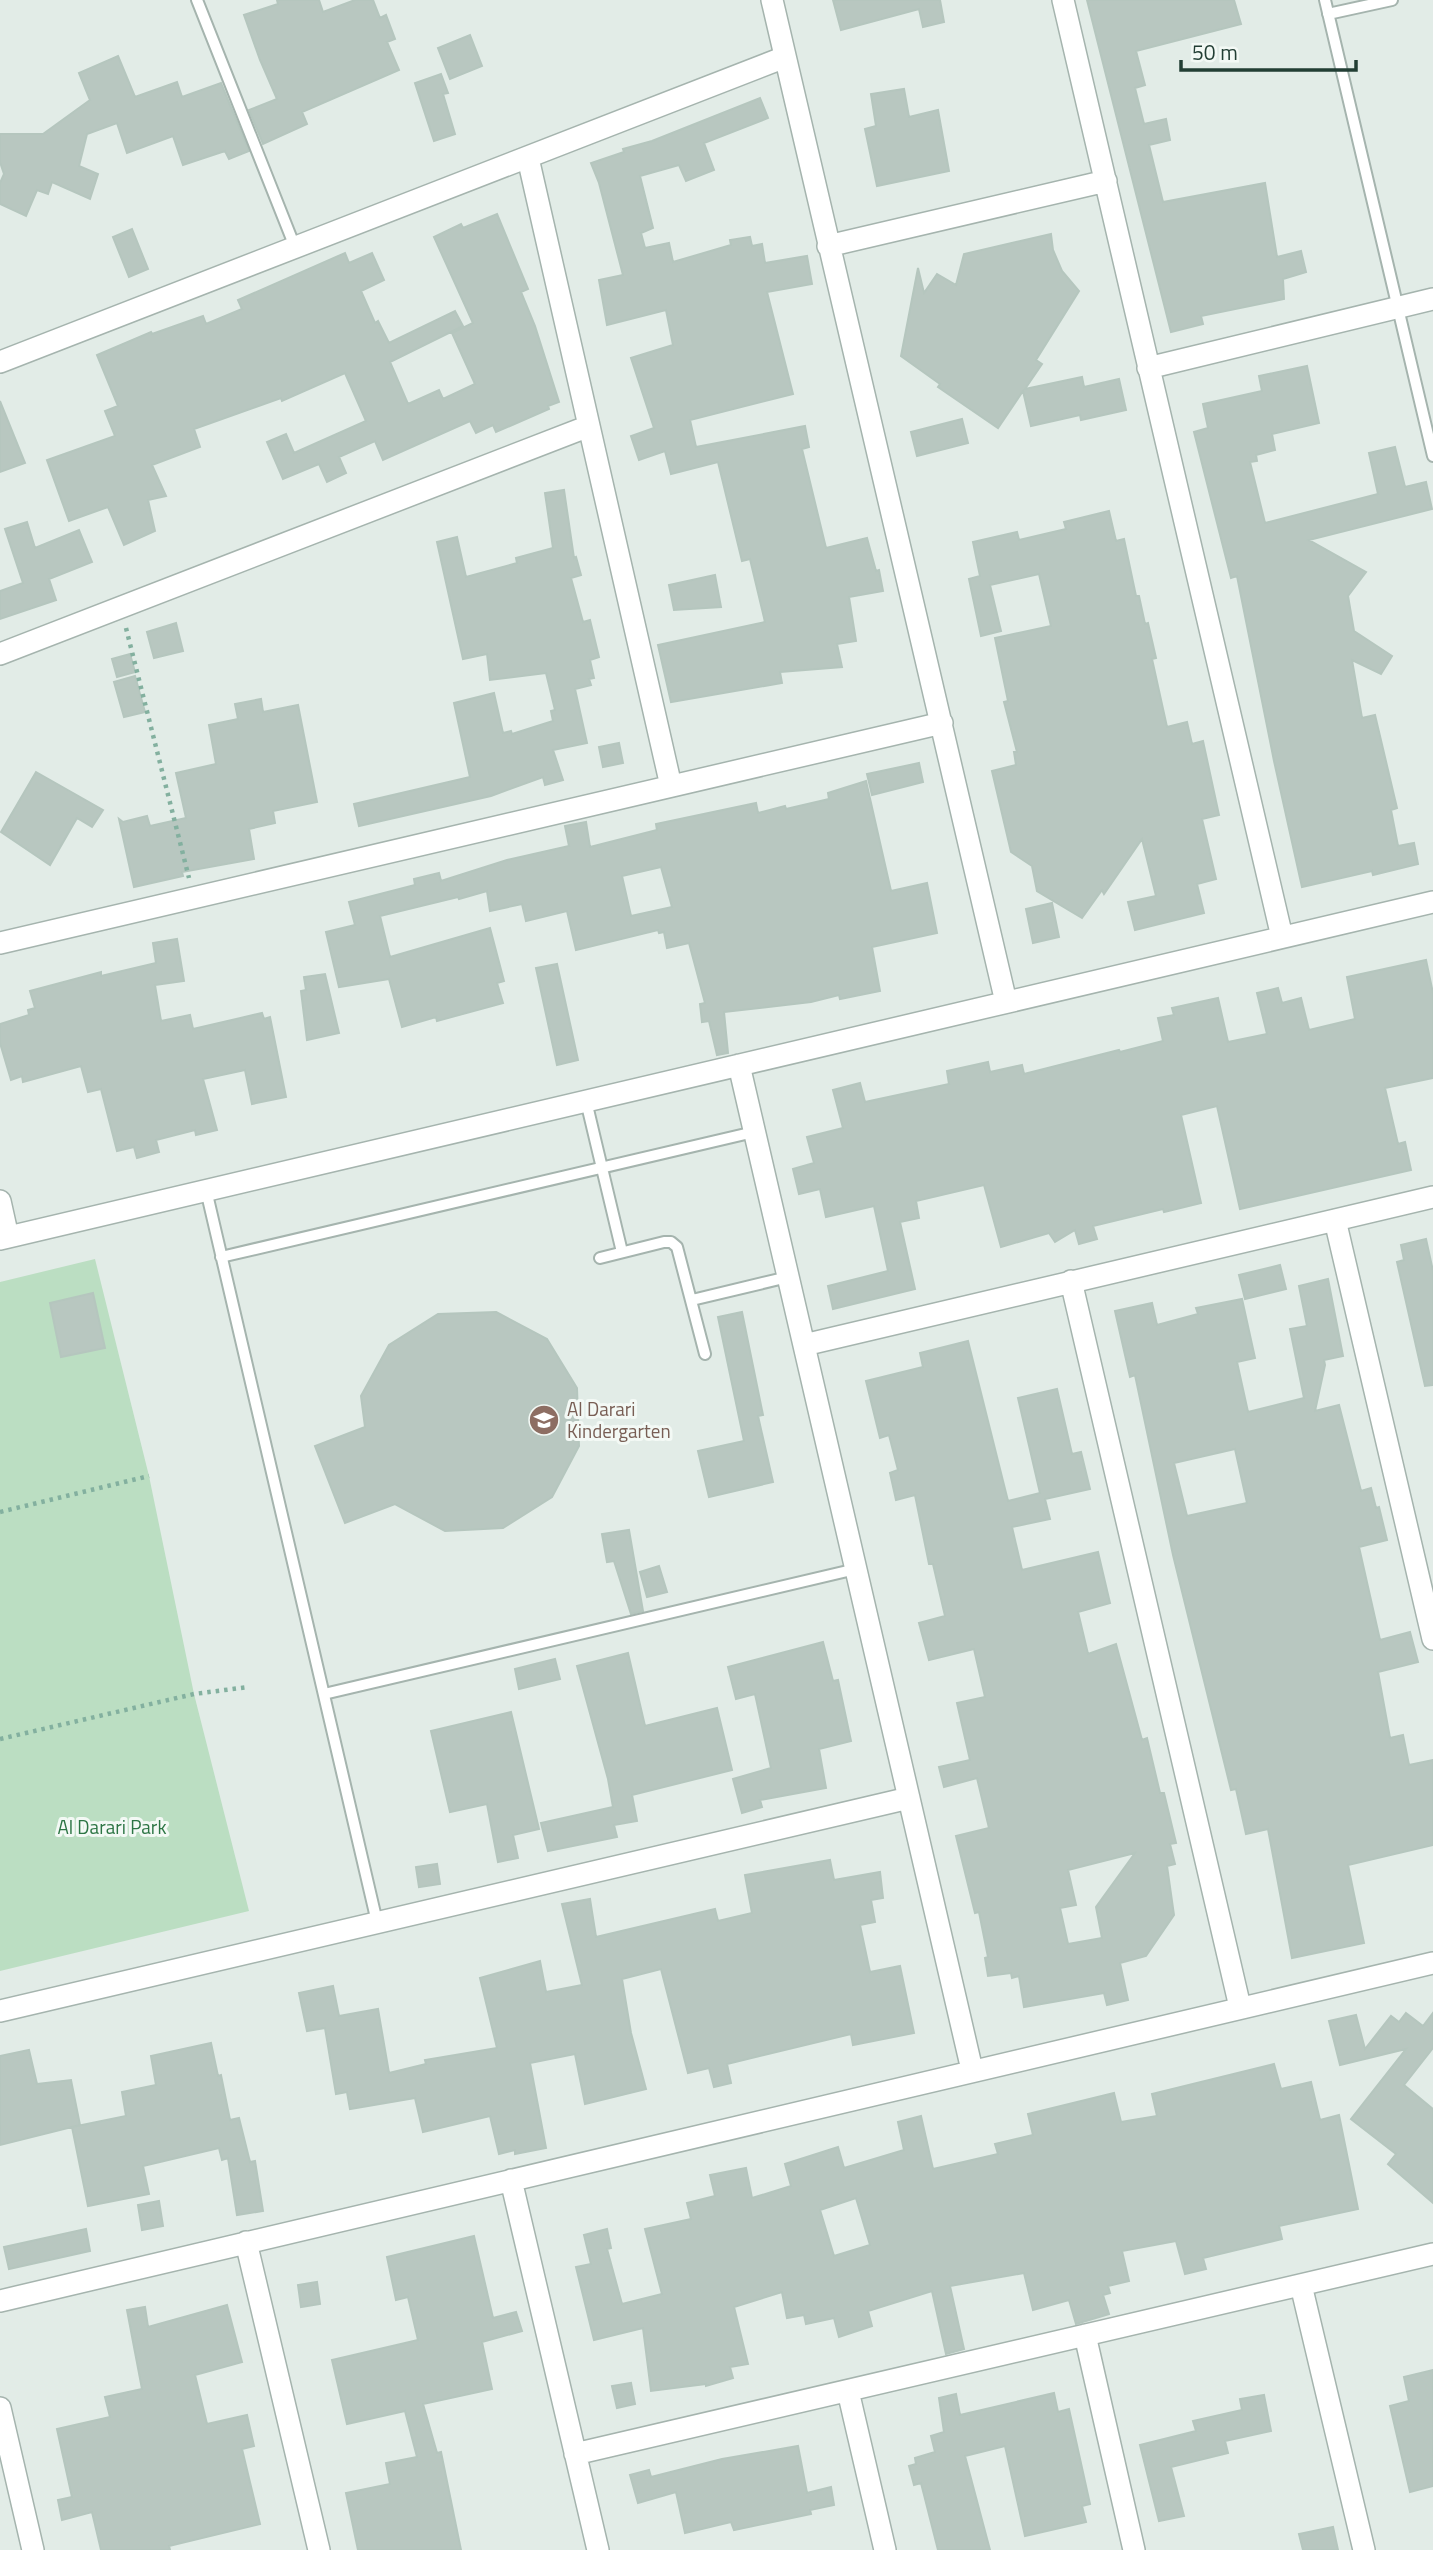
<svg xmlns="http://www.w3.org/2000/svg" width="1433" height="2550" font-family="'Titillium Web',sans-serif">
<rect width="100%" height="100%" fill="#e2ece7"/>
<path fill="#bbdec2" d="M95 1259 149 1476 194 1694 249 1911 0 1971V1282Z"/>
<path fill="#b8c7c0" stroke="#b5c6be" stroke-width="2" fill-rule="evenodd" d="M277 0H319L323 12 355 0H373L380 18 386 15 395 39 387 42 399 70 302 112 307 124 263 144 249 110 277 99 260 60 244 15 278 4Z
M833 0H940L944 22 923 27 919 9 841 30Z
M1087 0H1234L1241 24 1136 51 1145 85 1135 88 1144 124 1166 119 1170 140 1149 145 1163 202 1265 183 1277 257 1301 251 1306 272 1283 279 1284 299 1201 316 1203 324 1171 332Z
M470 35 482 66 450 79 438 48Z
M118 56 135 97 177 82 182 97 221 83 249 151 229 159 225 151 183 165 173 136 127 153 117 123 87 134 79 166 98 174 90 199 52 182 48 194 37 190 26 216 0 204V183L4 174 0 162V134H43L90 100 79 73Z
M441 74 448 93 443 94 455 134 434 141 415 83Z
M904 89 909 117 938 110 949 171 877 186 865 129 876 126 871 94Z
M760 98 768 118 704 143 714 170 686 181 679 165 640 176 653 228 641 233 645 248 669 243 673 262 731 245 730 240 750 237 752 246 762 244 765 263 807 256 812 284 767 292 793 394 690 420 696 447 805 426 809 447 802 449 826 548 867 538 876 571 879 570 883 591 849 597 856 641 837 644 842 667 780 672 782 683 671 702 658 645 765 622 750 559 742 561 718 462 671 474 665 451 639 460 631 436 654 428 631 358 673 345 666 310 607 325 599 280 623 275 599 183 591 163 624 152 623 149 652 141Z
M497 214 528 289 521 292 535 326 559 402 548 406 549 409 496 432 493 425 476 433 470 421 383 460 375 441 339 457 346 473 327 482 319 464 283 479 267 442 286 434 294 453 366 421 345 373 282 401 281 398 194 429 200 447 152 465 166 496 148 500 155 531 124 545 108 507 69 521 47 460 115 436 105 411 118 406 97 355 151 332 152 334 203 316 206 324 242 309 238 300 345 253 349 263 372 253 384 280 361 291 375 323 378 321 389 343 455 311 463 326 390 362 408 404 439 390 443 399 475 384 452 333 473 323 434 237 461 224 463 228Z
M132 229 148 269 129 277 113 237Z
M1051 234 1053 250 1062 271 1079 291 1036 360 1042 364 1025 389 1082 377 1084 387 1119 379 1126 410 1081 420 1080 415 1031 426 1023 391 998 428 938 387 940 384 901 356 918 268 924 293 937 274 956 285 964 254Z
M1307 366 1319 423 1272 434 1275 450 1256 455 1257 461 1250 462 1265 523 1378 494 1369 453 1395 447 1405 487 1426 482 1432 509 1309 540 1366 572 1348 596 1354 631 1392 656 1381 674 1352 660 1362 718 1375 715 1397 808 1391 810 1398 846 1414 843 1418 864 1373 875 1372 871 1302 887 1274 761 1237 576 1231 578 1194 432 1208 428 1203 404 1262 391 1259 376Z
M0 401 25 463 0 472Z
M962 419 968 443 917 456 911 432Z
M564 490 574 558 576 557 581 575 571 578 583 622 590 620 599 657 590 660 594 678 589 679 591 685 575 689 587 743 553 750 563 780 545 785 543 777 491 796 359 826 354 804 470 777 454 703 494 693 503 733 511 731 512 734 553 721 551 711 555 710 546 673 490 680 487 654 463 659 437 542 457 537 466 577 517 563 516 558 553 548 545 493Z
M1109 511 1116 541 1124 539 1136 596H1139L1145 624 1148 623 1156 658 1152 659 1167 727 1187 722 1192 744 1203 741 1219 815 1202 819 1216 879 1197 884 1204 913 1135 930 1128 902 1156 896 1142 839 1104 894 1102 890 1082 918 1037 891 1032 866 1011 852 992 771 1016 765 1014 752H1017L1004 702 1008 701 995 638 1051 626 1039 574 990 585 1001 631 981 636 969 579 980 576 973 542 1017 532 1019 540 1066 529 1064 522Z
M27 522 35 548 79 530 92 562 49 579 56 600 0 619V591L23 583 5 529Z
M715 575 721 607 674 610 669 585Z
M176 623 183 651 154 658 147 632Z
M130 654 135 672 117 677 112 659Z
M135 676 145 712 124 717 114 682Z
M261 699 263 712 298 705 317 802 273 811 275 823 249 829 254 859 182 872 183 876 134 887 119 819 123 822 147 816 150 826 186 818 176 773 216 764 209 725 238 719 235 704Z
M619 743 623 763 603 767 599 747Z
M919 763 923 782 872 795 867 774Z
M36 772 103 810 92 827 77 818 50 865 1 832Z
M866 781 891 891 927 883 937 933 872 947 880 991 840 999 839 995 811 1002 724 1012 728 1053 717 1055 709 1021 702 1022 700 1004 705 1003 689 943 667 948 664 932 659 933 658 930 576 950 567 911 526 921 522 904 490 911 487 891 459 899 458 897 380 916 390 957 490 928 504 981 497 983 503 1003 437 1021 436 1017 402 1027 389 979 339 987 326 932 355 925 349 902 415 885 414 879 439 873 441 881 507 860 569 846 565 826 586 822 590 847 657 830 656 824 756 803 758 813 785 806 786 809 829 799 828 793ZM661 867 672 907 631 916 622 876Z
M1052 903 1059 937 1033 943 1026 909Z
M177 939 184 981 155 985 161 1021 190 1015 193 1029 262 1013 264 1019 270 1017 286 1097 252 1104 245 1070 203 1079 217 1130 196 1135 195 1130 156 1140 159 1152 137 1158 134 1147 117 1151 101 1089 88 1092 81 1066 23 1082 22 1076 11 1080 0 1043V1024L29 1015 28 1010 35 1008 30 991 101 972V976L156 963 153 943Z
M1426 960 1433 993V1078L1385 1088 1398 1144 1405 1142 1411 1170 1240 1209 1217 1106 1181 1115 1201 1203 1164 1212 1163 1209 1093 1226 1097 1239 1079 1244 1075 1230 1055 1242 1049 1233 1001 1247 984 1185 916 1201 919 1218 900 1222 915 1289 833 1309 828 1286 888 1271 874 1206 826 1217 820 1189 799 1194 793 1169 814 1163 807 1137 843 1128 833 1090 860 1083 865 1102 949 1084 947 1071 988 1062 990 1072 1022 1065 1024 1074 1119 1050 1120 1052 1163 1041 1158 1018 1174 1015 1172 1008 1218 998 1228 1042 1267 1034 1257 993 1278 988 1282 1003 1301 998 1309 1030 1355 1019 1347 977Z
M557 964 578 1060 557 1065 536 968Z
M325 974 339 1033 307 1040 301 991 306 990 304 977Z
M1426 1239 1433 1271V1385L1425 1386 1397 1262 1404 1260 1401 1245Z
M1280 1265 1286 1289 1245 1299 1239 1275Z
M1328 1279 1343 1356 1324 1360 1325 1365 1315 1411 1339 1405 1361 1491 1371 1488 1376 1508 1379 1507 1387 1540 1359 1547 1380 1640 1410 1632 1418 1662 1378 1672 1390 1738 1403 1735 1409 1765 1433 1760V1845L1348 1865 1364 1943 1292 1958 1268 1829 1246 1834 1236 1789 1231 1790 1173 1555 1135 1375 1130 1377 1115 1311 1152 1303 1157 1325 1198 1314 1196 1308 1242 1299 1255 1358 1237 1362 1248 1412 1304 1398 1290 1329 1307 1326 1299 1286ZM1235 1449 1247 1503 1187 1516 1174 1463Z
M93 1293 105 1348 61 1357 50 1303Z
M496 1312 547 1339 577 1388 579 1446 552 1497 503 1528 445 1531 395 1504 345 1523 315 1446 365 1427 361 1396 389 1345 438 1314Z
M742 1312 763 1415 758 1416 773 1482 709 1497 698 1451 744 1441 718 1317Z
M968 1341 1008 1501 1040 1493 1018 1398 1057 1389 1072 1454 1081 1452 1090 1489 1045 1499 1050 1519 1012 1527 1022 1570 1098 1552 1110 1603 1078 1612 1088 1654 1116 1644 1142 1740 1147 1738 1160 1793H1164L1176 1843 1170 1844 1175 1864 1167 1866 1174 1915 1146 1956 1120 1963 1128 2000 1107 2005 1104 1993 1024 2007 1019 1976 1012 1978 1011 1973 988 1976 985 1958 988 1957 979 1912 975 1913 956 1836 989 1828 977 1778 944 1787 939 1767 970 1760 957 1703 985 1697 974 1649 929 1660 919 1623 945 1616 933 1564H929L915 1495 896 1500 890 1473 898 1470 889 1435 880 1438 866 1381 923 1367 920 1353ZM1135 1853 1096 1907 1102 1938 1068 1944 1060 1908 1076 1905 1068 1870Z
M629 1530 643 1611 631 1614 614 1561 607 1562 602 1534Z
M659 1566 667 1592 647 1597 640 1572Z
M823 1642 833 1681 838 1680 851 1741 819 1749 826 1788 760 1800 762 1807 742 1813 733 1779 771 1768 755 1694 736 1699 728 1667Z
M628 1653 645 1726 717 1708 732 1770 632 1795 637 1821 614 1825 617 1837 548 1851 541 1823 613 1807 608 1779 577 1666Z
M555 1659 560 1679 519 1689 515 1669Z
M511 1712 539 1829 513 1835 518 1858 498 1862 487 1804 450 1812 431 1731Z
M830 1860 834 1880 880 1872 883 1898 871 1900 875 1922 860 1925 870 1972 900 1966 914 2033 853 2045 851 2034 727 2064 731 2083 714 2087 709 2068 688 2073 661 1969 622 1979 631 2033 646 2089 585 2104 575 2054 530 2063 546 2148 515 2154V2150L499 2154 490 2116 423 2132 415 2098 350 2109 347 2092 336 2094 325 2028 307 2031 299 1993 333 1986 339 2016 378 2009 389 2073 426 2064 425 2060 497 2048 480 1978 540 1961 546 1992 582 1985 562 1904 590 1899 596 1937 715 1909 718 1921 752 1913 745 1875Z
M437 1864 440 1884 419 1887 416 1867Z
M1406 2013 1423 2026 1433 2013V2048L1404 2085 1433 2109V2203L1388 2164 1396 2154 1351 2119 1406 2049 1340 2065 1329 2021 1356 2015 1365 2049 1391 2016 1399 2022Z
M211 2043 218 2076 221 2075 230 2120 239 2118 250 2162 255 2161 263 2211 237 2215 228 2158 222 2160 219 2148 143 2166 149 2194 88 2206 72 2127 126 2116 122 2092 156 2085 151 2056Z
M29 2050 37 2084 71 2080 80 2125 0 2145V2056Z
M1274 2064 1281 2089 1311 2082 1320 2120 1339 2115 1358 2209 1279 2226 1282 2239 1203 2258 1206 2269 1185 2274 1176 2241 1122 2251 1129 2281 1108 2286 1110 2293 1103 2295 1109 2314 1076 2324 1069 2300 1033 2310 1024 2273 950 2286 964 2349 946 2354 932 2291 868 2311 872 2326 839 2337 834 2318 806 2324 804 2315 787 2318 782 2292 734 2307 748 2364 730 2367 733 2378 706 2386V2384L651 2391 643 2328 594 2340 576 2267 591 2264 584 2235 607 2229 611 2248 607 2249 622 2304 662 2294 645 2229 691 2219 687 2203 715 2196 710 2175 746 2168 752 2198 791 2186 785 2164 838 2147 844 2168 904 2150 898 2122 921 2116 933 2169 998 2154 995 2144 1033 2135 1028 2114 1114 2093 1121 2122 1157 2116 1152 2094ZM856 2198 870 2245 834 2256 820 2210Z
M159 2201 163 2226 142 2230 138 2205Z
M86 2229 90 2251 9 2269 4 2247Z
M474 2236 493 2318 516 2312 522 2331 482 2342 492 2389 423 2404 437 2453 441 2452 461 2550H358L346 2493 390 2484 386 2463 417 2457 405 2411 347 2424 332 2360 418 2340 408 2297 396 2300 387 2257Z
M317 2282 320 2304 301 2307 298 2285Z
M227 2305 242 2362 195 2375 207 2424 247 2415 254 2446 242 2449 260 2524 169 2546 170 2550H101L92 2512 62 2520 58 2500 72 2497 57 2429 110 2417 105 2397 142 2389 127 2310 145 2307 148 2327Z
M1433 2370V2486L1410 2492 1390 2406 1409 2401 1404 2377Z
M631 2383 635 2404 617 2408 612 2386Z
M1054 2393 1058 2412 1069 2409 1090 2504 1082 2506 1086 2522 1025 2536 1005 2446 965 2456 990 2550H938L921 2483 914 2485 909 2466 916 2464 915 2458 935 2452 931 2436 944 2432 939 2398 956 2394 960 2415Z
M1264 2395 1271 2431 1225 2441 1228 2453 1171 2467 1184 2516 1159 2521 1140 2445 1196 2431 1193 2421 1242 2410 1240 2399Z
M798 2446 807 2493 831 2487 834 2505 810 2510 811 2514 734 2530 731 2522 685 2533 676 2492 638 2503 630 2475 649 2470 651 2477 722 2459Z
M1333 2527 1338 2550H1303L1299 2534Z"/>
<g fill="none" stroke-linecap="round" stroke-linejoin="round">
<g stroke="#a5b4ae" stroke-width="14">
<path id="service" d="M197 0 295 247
M1325 0 1433 456
M1328 14 1392 0
M586 1101 622 1252
M206 1190 377 1922
M221 1257 754 1132
M600 1258 664 1242H671L677 1247 705 1354
M692 1300 788 1277
M324 1694 856 1569"/>
</g>
<g stroke="#a5b4ae" stroke-width="24">
<path id="minor" d="M772 0 1006 1002
M1063 0 1282 937
M528 158 671 786
M828 246 1106 181
M0 362 785 57
M1148 368 1433 299
M0 654 589 426
M0 943 942 723
M739 1065 972 2070
M0 1201 8 1237
M1335 1220 1433 1639
M0 1239 1433 902
M1071 1281 1240 2007
M804 1345 1433 1197
M0 2011 909 1798
M511 2180 598 2550
M246 2242 319 2550
M1301 2285 1364 2550
M0 2301 1433 1963
M1085 2335 1134 2550
M848 2391 885 2550
M0 2408 33 2550
M575 2454 1433 2254"/>
</g>
<path stroke="#83b09f" stroke-width="4.5" stroke-dasharray="3.5 5" stroke-linecap="butt" d="M126 628 189 878
M0 1512 149 1476
M0 1739 194 1694 248 1687"/>
<use href="#service" stroke="#fff" stroke-width="10"/>
<use href="#minor" stroke="#fff" stroke-width="21"/>
</g>
<defs>
<g id="school-disc" transform="scale(1.575)"><circle r="9.5" fill="#8d6e63" stroke="#f3f9f5"/><path d="M0-5L7-2L0 1L-7-2ZM-4 1L0 2.5L4 1V4Q0 6-4 4Z" fill="#fff"/></g>
</defs>
<g fill-rule="evenodd">
<use href="#school-disc" x="544" y="1420"/>
</g>
<g text-anchor="middle" stroke-width="6" stroke-linejoin="round" paint-order="stroke">
<g font-size="19" fill="#785e54" stroke="#f3f9f5" text-anchor="start">
<text x="567" y="1416">Al Darari<tspan x="567" dy="22">Kindergarten</tspan></text>
</g>
<g font-size="19" fill="#2c7544" stroke="#f3f9f5">
<text x="112" y="1834">Al Darari Park</text>
</g>
</g>
<path d="M1181 60v10h175v-10" fill="none" stroke="#223e34" stroke-width="3.5"/>
<text x="1192" y="60" font-size="21" fill="#223e34" stroke="#f3f9f5" stroke-width="5" paint-order="stroke">50 m</text>
</svg>
